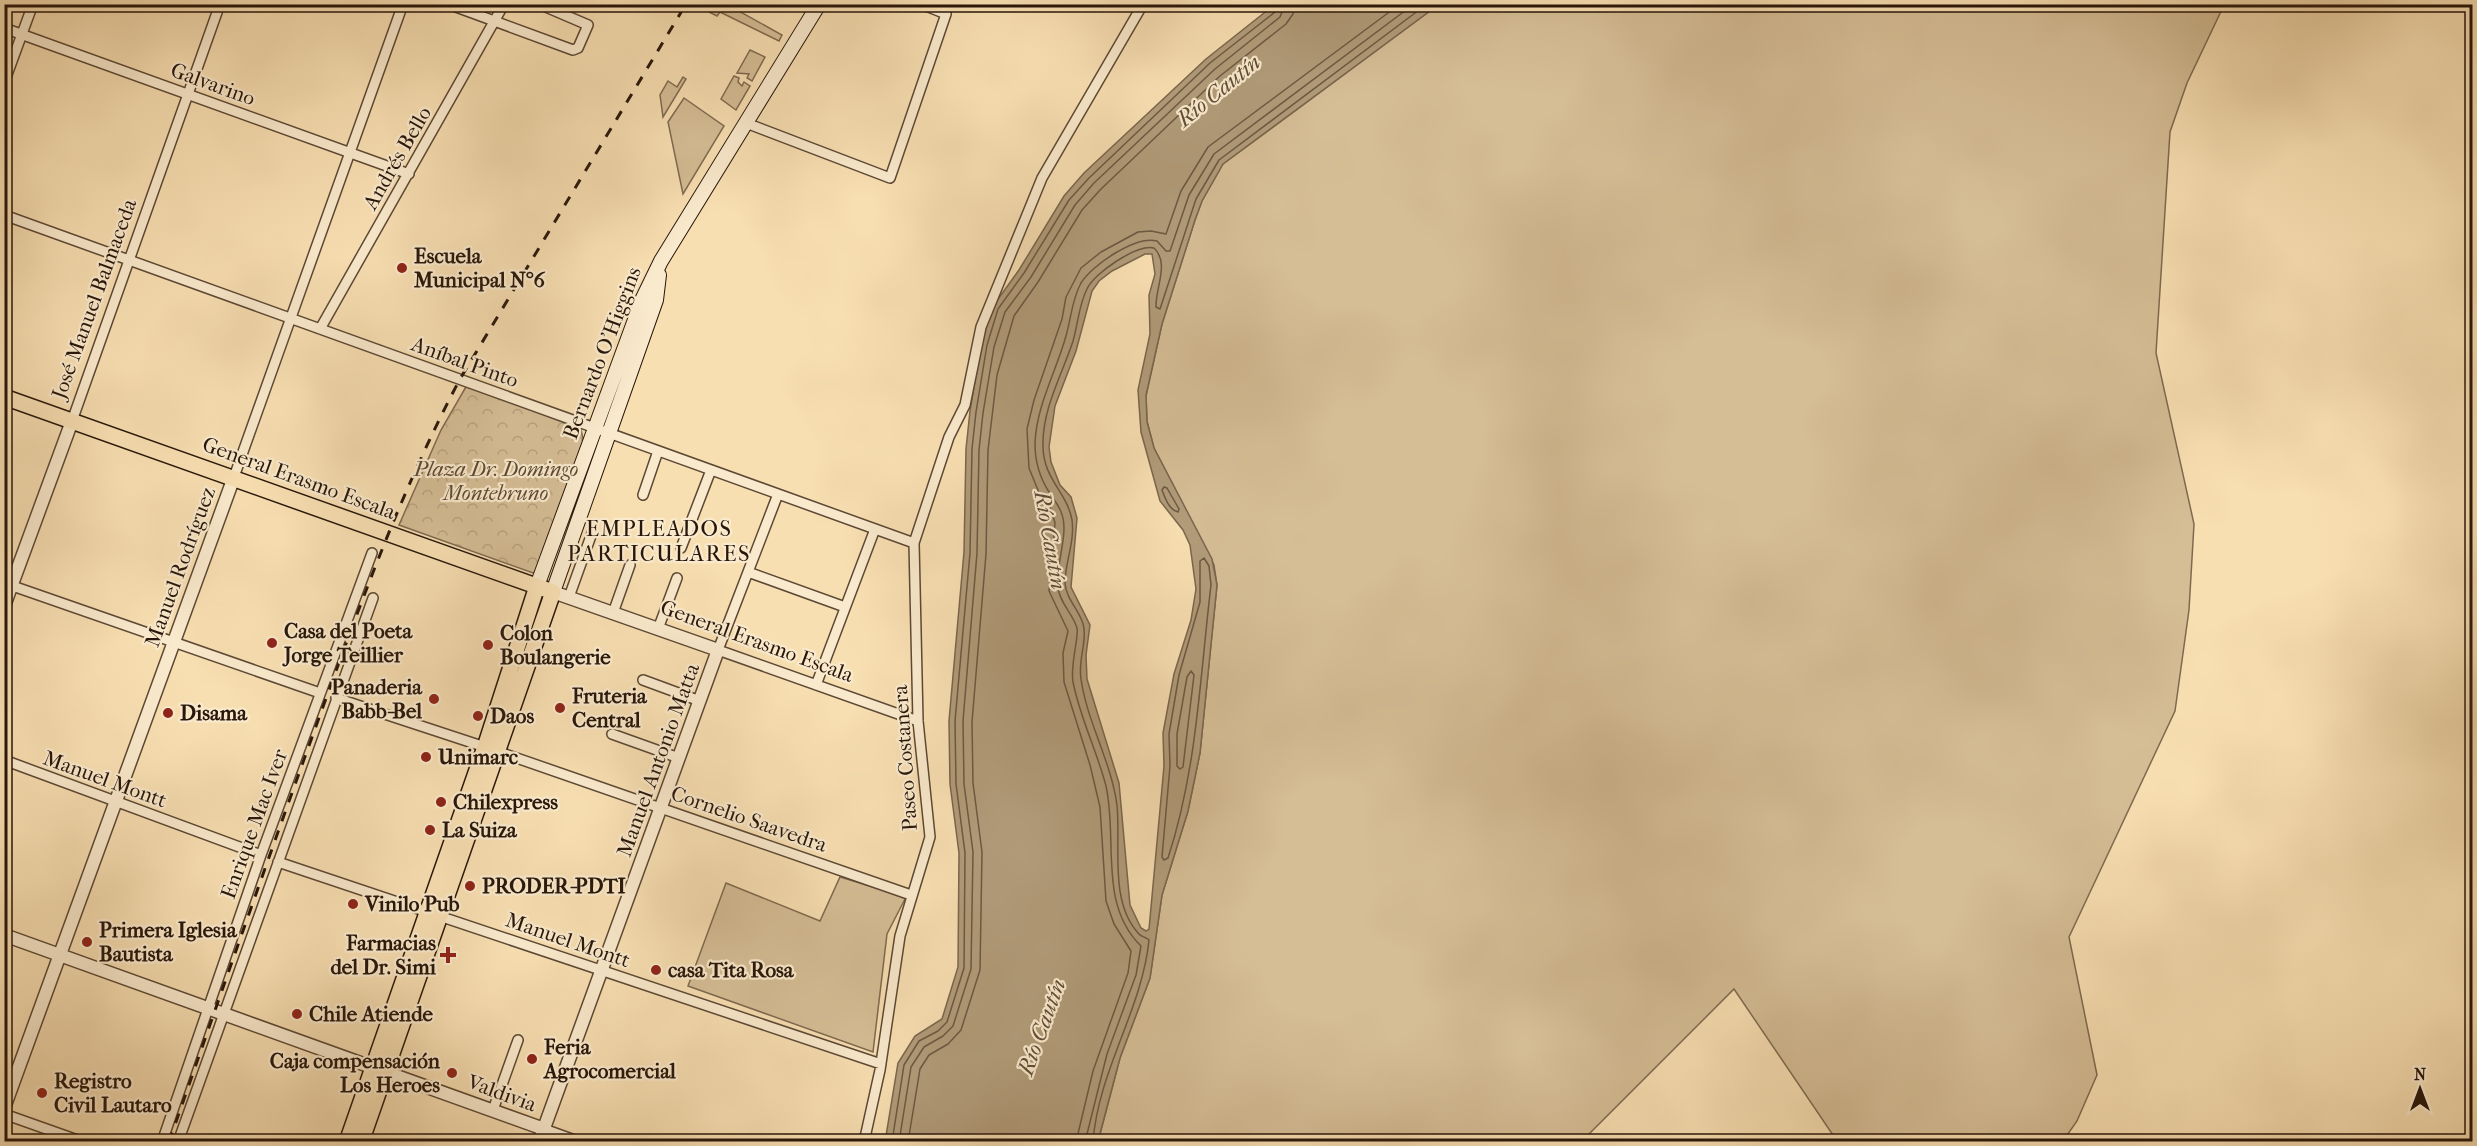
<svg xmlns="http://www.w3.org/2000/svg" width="2477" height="1146" font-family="'IM FELL French Canon',serif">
<defs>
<pattern id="park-crowns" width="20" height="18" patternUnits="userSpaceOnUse" patternTransform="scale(1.5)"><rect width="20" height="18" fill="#d5bd95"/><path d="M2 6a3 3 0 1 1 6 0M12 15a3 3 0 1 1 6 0" fill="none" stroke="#b7a27f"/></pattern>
</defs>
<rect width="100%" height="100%" fill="#f8dfb2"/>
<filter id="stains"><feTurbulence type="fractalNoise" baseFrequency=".00333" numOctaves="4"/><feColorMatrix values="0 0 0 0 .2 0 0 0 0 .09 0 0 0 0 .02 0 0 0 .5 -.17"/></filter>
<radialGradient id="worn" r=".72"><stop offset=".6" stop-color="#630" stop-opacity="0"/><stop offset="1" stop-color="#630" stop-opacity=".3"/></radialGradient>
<path fill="#d5bd95" stroke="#7e6a50" stroke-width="1.5" d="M713 5H728L782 35 779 41 720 12 717 16 709 12Z
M1438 5H2224L2187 83 2170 132 2156 353 2194 524 2189 610 2175 711 2069 937 2097 1075 2077 1121 2063 1141H1837L1734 989 1582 1141 1098 1142 1120 1058 1150 978 1162 895 1188 811 1200 753 1217 585 1214 565 1154 448 1147 421 1146 396 1162 324 1195 220 1202 201 1223 164Z
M750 50 765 57 752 81 747 78 749 74 737 73Z
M734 76 739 78 738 82 742 86 744 82 750 86 736 110 721 99Z
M683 77 686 79 663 117 660 95 668 81 677 87Z
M684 98 724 126 683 194 668 122Z
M840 877 906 897 887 934 873 1052 688 986 726 883 820 921Z"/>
<path fill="url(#park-crowns)" stroke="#7e6a50" stroke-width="1.5" d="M467 385 581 429 584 444 540 569 533 573 399 525 441 430Z"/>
<path fill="#b19b79" stroke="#7a664d" stroke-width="1.5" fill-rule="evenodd" d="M1274 5H1438L1223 164 1202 201 1195 220 1162 324 1146 395 1147 422 1154 448 1212 559 1217 585 1200 753 1188 811 1162 895 1150 978 1120 1058 1098 1141 885 1142 898 1063 915 1036 942 1019 958 967 959 853 950 784 949 721 964 552 966 449 970 411 981 344 993 306 1019 270 1064 196 1084 173 1206 59ZM1145 254H1152L1155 274 1149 295 1150 334 1138 390 1141 432 1160 501 1183 530 1190 545 1196 589 1191 620 1174 674 1163 733 1164 766 1149 929 1146 931 1141 928 1130 905 1119 783 1087 679 1086 655 1090 625 1071 587 1077 518 1071 497 1060 485 1051 462 1049 447 1055 406 1076 351 1092 291 1099 281 1112 271Z"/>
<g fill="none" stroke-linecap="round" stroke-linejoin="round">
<path stroke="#6c5842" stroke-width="1.5" d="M1164 487 1167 488 1179 509 1178 512C1169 510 1165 498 1162 490Z
M1204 558 1209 566 1211 585C1200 676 1197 770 1168 858L1164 860 1162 857 1170 766 1169 734 1179 675 1200 602V561Z
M1191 671 1194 675 1183 767 1180 769 1177 766V734L1187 677Z
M892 1142 904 1065 919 1041 938 1031 947 1022 964 968 965 853 956 784 955 721 970 553 972 449 976 412 987 345 998 309 1024 273 1069 200 1089 178 1210 63 1275 12 1277 4
M899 1142 911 1067 924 1047 943 1036 953 1026 971 969 973 852 964 784 963 721 977 553 979 450 983 413 994 347 1005 312 1031 277 1075 205 1094 183 1215 69 1280 17 1285 4
M908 1142 920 1069 929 1055 948 1044 961 1030 980 970 982 852 973 783 972 722 986 554 988 450 997 375 1014 316 1038 282 1082 210 1101 189 1220 76 1286 24 1293 14 1294 4
M1076 1142 1093 1071 1128 973 1131 951 1114 924 1106 901 1100 807 1090 765 1064 682 1063 653 1068 631 1049 591 1055 523 1051 509 1040 495 1029 468 1027 429 1034 400 1062 319 1066 297 1081 268 1101 252 1138 232 1151 231 1166 234 1181 191 1208 147 1400 4
M1085 1142 1107 1054 1136 975 1141 946C1098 904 1118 840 1106 786 1097 751 1080 718 1073 682 1070 665 1079 637 1077 628 1073 614 1059 602 1058 587 1056 567 1064 548 1064 528 1064 512 1057 504 1049 492 1040 478 1035 460 1035 444 1036 406 1056 372 1066 336 1071 319 1072 299 1081 283 1092 265 1136 235 1157 241L1166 251H1170L1189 195 1214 154 1414 4
M1093 1142C1098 1071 1142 1010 1149 940 1146 937 1141 937 1138 933 1109 901 1121 845 1117 805 1111 761 1087 722 1081 679 1078 661 1086 645 1084 629 1083 613 1066 601 1065 583 1065 562 1075 542 1072 520 1067 492 1043 479 1043 446 1042 409 1062 375 1073 341 1078 324 1079 304 1087 289 1094 273 1137 244 1154 248 1170 263 1155 289 1156 307L1160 309 1196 199 1219 160 1427 4"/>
<g stroke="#5c4834" stroke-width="12">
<path id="minor" d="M448 4 573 50 578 48 588 25 539 4
M4 28 409 174
M4 83 33 4
M746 123 890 178 946 14 921 4
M4 215 914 543
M320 329 504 4
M72 421 220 4
M234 477 403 4
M778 494 718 650 918 721
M643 495 658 451
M681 548 711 470
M748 572 845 607
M4 583 320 693
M569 597 592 533
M613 613 630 565
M658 629 677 578
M643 680 700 701
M816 685 875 529
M336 698 485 747 911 895
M612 734 679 758
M4 760 261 855
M278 862 881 1064
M493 1110 518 1040
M4 1114 83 1142
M544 1129 580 1142
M162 1142 261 855 372 553
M178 1142 373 598
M864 1142 880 1070 900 936 930 837 918 721 914 543 949 437 965 405 981 327 1042 178 1143 4"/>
</g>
<g stroke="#5c4834" stroke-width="15">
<path id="tertiary" d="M4 606 72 421
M4 935 544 1129
M4 1108 234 477
M539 1142 718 650 553 592"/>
</g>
<g stroke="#28160a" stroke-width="16">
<path id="secondary" d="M537 586 643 298 661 261 819 4
M553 592 656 300 659 275"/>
</g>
<g stroke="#28160a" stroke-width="18">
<path id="primary" d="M4 397 553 592 361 1142
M347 1142 485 747 537 586"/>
</g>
<use href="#minor" stroke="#faeacd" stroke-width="9"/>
<use href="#tertiary" stroke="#faeacd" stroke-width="12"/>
<use href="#secondary" stroke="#faeacd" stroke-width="14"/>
<use href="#primary" stroke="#f8dfb2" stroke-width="15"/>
<path stroke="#28160a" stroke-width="3" stroke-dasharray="10 10" stroke-linecap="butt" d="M169 1142C216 1007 263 873 311 740 355 618 399 494 460 379L686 4"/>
</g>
<g fill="#8f2418" stroke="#faeacd" stroke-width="2">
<circle cx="402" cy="268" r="6"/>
<circle cx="272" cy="643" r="6"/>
<circle cx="488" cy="645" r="6"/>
<circle cx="434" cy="699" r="6"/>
<circle cx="560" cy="708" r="6"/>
<circle cx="168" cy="713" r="6"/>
<circle cx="478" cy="716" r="6"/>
<circle cx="426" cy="757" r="6"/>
<circle cx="441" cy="802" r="6"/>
<circle cx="430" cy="830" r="6"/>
<circle cx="470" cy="886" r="6"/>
<circle cx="353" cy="904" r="6"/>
<circle cx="87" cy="942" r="6"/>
<path d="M445 946h6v6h6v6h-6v6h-6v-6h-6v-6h6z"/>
<circle cx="656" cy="970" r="6"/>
<circle cx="297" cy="1014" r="6"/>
<circle cx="532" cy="1059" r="6"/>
<circle cx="452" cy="1073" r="6"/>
<circle cx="42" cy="1093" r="6"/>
</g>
<g text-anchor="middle" stroke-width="4.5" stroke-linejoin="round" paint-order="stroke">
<g font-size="21" fill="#28160a" stroke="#faeacd">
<text transform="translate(213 84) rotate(20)" y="7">Galvarino</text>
<text transform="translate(397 158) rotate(-60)" y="7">Andrés Bello</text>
<text transform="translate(94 299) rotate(-70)" y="7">José Manuel Balmaceda</text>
<text transform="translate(602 353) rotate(-69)" y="7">Bernardo O'Higgins</text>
<text transform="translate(465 362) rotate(20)" y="7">Aníbal Pinto</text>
<text transform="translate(299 478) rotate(20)" y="7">General Erasmo Escala</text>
<text transform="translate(180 567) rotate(-70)" y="7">Manuel Rodríguez</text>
<text transform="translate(757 641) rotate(20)" y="7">General Erasmo Escala</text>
<text transform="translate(905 758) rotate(-94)" y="7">Paseo Costanera</text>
<text transform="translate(658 760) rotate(-70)" y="7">Manuel Antonio Matta</text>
<text transform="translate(105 779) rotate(20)" y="7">Manuel Montt</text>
<text transform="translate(749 819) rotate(19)" y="7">Cornelio Saavedra</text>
<text transform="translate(254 824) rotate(-70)" y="7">Enrique Mac Iver</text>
<text transform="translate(568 940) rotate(19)" y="7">Manuel Montt</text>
<text transform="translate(502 1093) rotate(20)" y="7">Valdivia</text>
</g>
<g font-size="21" font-weight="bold" fill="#28160a" stroke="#faeacd" text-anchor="start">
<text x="414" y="263">Escuela<tspan x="414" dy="24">Municipal N°6</tspan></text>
<text x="284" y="638">Casa del Poeta<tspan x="284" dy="24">Jorge Teillier</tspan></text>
<text x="500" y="640">Colon<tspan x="500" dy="24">Boulangerie</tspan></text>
<text x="422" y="694" text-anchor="end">Panaderia<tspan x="422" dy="24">Babb-Bel</tspan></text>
<text x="572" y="703">Fruteria<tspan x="572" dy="24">Central</tspan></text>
<text x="180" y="720">Disama</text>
<text x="490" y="723">Daos</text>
<text x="438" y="764">Unimarc</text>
<text x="453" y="809">Chilexpress</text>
<text x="442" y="837">La Suiza</text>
<text x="482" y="893">PRODER-PDTI</text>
<text x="365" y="911">Vinilo Pub</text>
<text x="99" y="937">Primera Iglesia<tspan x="99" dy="24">Bautista</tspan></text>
<text x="436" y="950" text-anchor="end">Farmacias<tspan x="436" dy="24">del Dr. Simi</tspan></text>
<text x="668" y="977">casa Tita Rosa</text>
<text x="309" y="1021">Chile Atiende</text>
<text x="544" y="1054">Feria<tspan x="544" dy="24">Agrocomercial</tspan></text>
<text x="440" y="1068" text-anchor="end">Caja compensación<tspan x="440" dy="24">Los Heroes</tspan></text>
<text x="54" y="1088">Registro<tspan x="54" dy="24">Civil Lautaro</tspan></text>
</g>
<g font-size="21" font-style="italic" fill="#5c4834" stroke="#faeacd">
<text x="496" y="476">Plaza Dr. Domingo<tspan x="496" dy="24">Montebruno</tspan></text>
</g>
<g font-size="22" font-style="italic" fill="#5f4b36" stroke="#faeacd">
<text transform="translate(1218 90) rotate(-39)" y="8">Río Cautín</text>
<text transform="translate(1051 540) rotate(80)" y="8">Río Cautín</text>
<text transform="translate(1041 1027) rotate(-70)" y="8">Río Cautín</text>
</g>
<g font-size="22" letter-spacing="1.5" fill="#28160a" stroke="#faeacd">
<text x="659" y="536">EMPLEADOS<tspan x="659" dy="25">PARTICULARES</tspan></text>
</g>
</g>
<rect width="2477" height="1146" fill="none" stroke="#f8dfb2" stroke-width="24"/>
<rect x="6" y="6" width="2465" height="1134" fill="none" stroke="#28160a" stroke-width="3"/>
<rect x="12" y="12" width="2453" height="1122" fill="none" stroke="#28160a" stroke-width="1.5"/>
<g transform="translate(2420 1089)" stroke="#faeacd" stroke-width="4.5" paint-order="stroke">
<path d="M0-4.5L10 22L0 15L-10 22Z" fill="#28160a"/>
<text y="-9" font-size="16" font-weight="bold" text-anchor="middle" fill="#28160a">N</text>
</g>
<rect width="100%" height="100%" filter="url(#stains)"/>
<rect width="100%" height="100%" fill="url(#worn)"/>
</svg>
